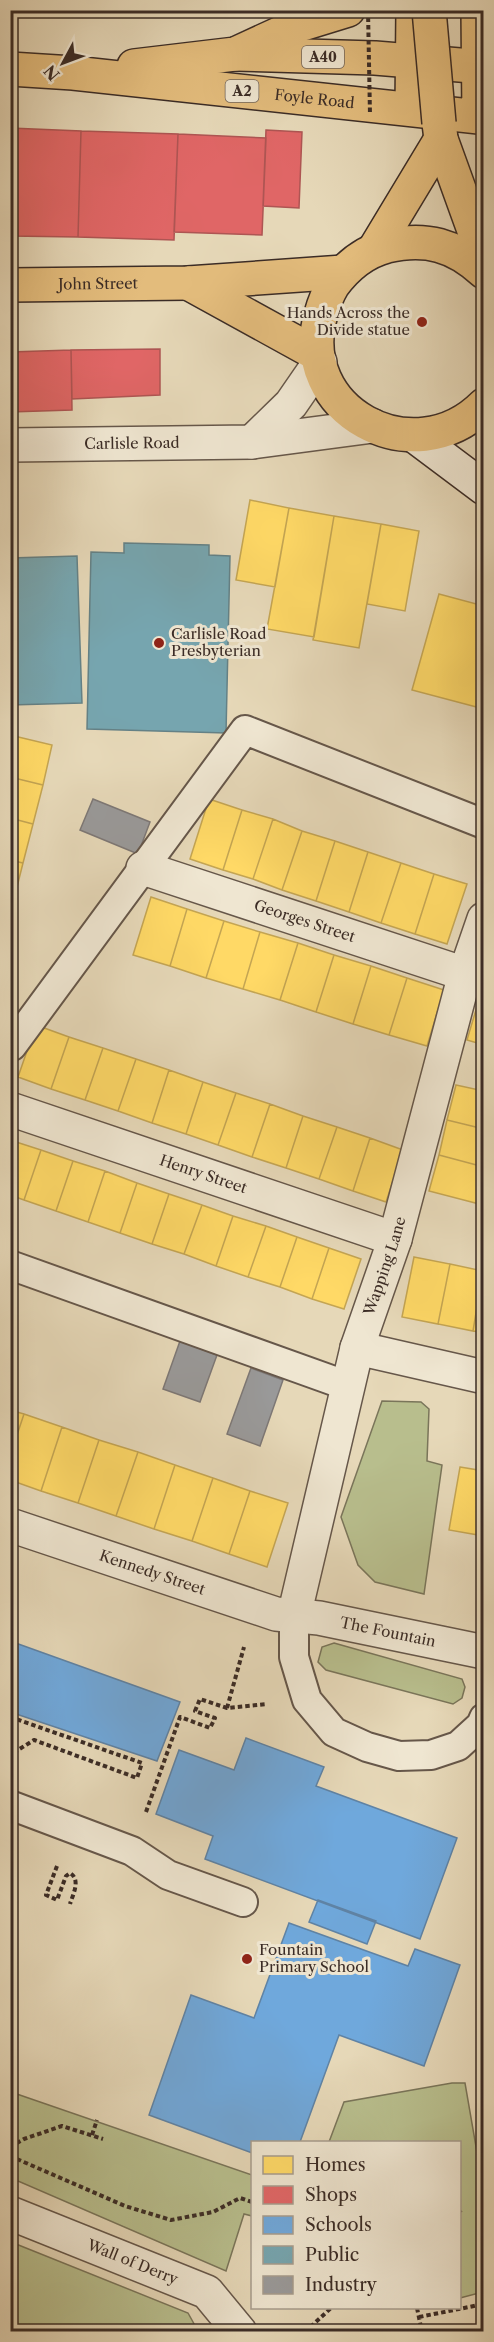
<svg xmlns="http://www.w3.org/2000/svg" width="494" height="2342" font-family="'Libre Caslon Text',serif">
<rect width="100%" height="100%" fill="#e6d8b8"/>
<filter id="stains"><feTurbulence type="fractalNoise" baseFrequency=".00333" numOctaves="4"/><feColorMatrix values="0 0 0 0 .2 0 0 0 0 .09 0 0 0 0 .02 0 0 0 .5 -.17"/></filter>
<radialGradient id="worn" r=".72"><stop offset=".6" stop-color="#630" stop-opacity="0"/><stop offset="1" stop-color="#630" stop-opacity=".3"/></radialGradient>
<path fill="#b8be8d" stroke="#7a755a" stroke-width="1.5" d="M382 1401 421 1402 429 1409 427 1461 442 1465 424 1594 375 1582 358 1565 341 1517Z
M334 1643 462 1679 465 1687 462 1698 453 1704 326 1670 318 1662 322 1647Z
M452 2083H465L483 2187V2292L460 2298V2142H329L344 2102Z
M11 2092 252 2175V2216L244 2214 226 2271 11 2178Z
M11 2242 188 2313 198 2331H11Z"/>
<path fill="#ffd966" stroke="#c4a553" stroke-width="1.5" d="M250 500 289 508 275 587 236 580Z
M289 508 334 516 314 637 267 629Z
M334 516 381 524 359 648 313 640Z
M381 524 419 531 405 611 367 604Z
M439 594 484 606V709L412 690Z
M10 735 52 745 43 785 10 777Z
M10 777 43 785 33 824 10 818Z
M209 799 242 810 223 870 190 859Z
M242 810 273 819 253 879 223 870Z
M10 818 33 824 23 863 10 860Z
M273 819 302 831 282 890 253 879Z
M302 831 335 841 316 901 282 890Z
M335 841 368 852 349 912 316 901Z
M368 852 401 863 381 923 349 912Z
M10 860 23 863 13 903 10 902Z
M401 863 434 874 415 934 381 923Z
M434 874 467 884 447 944 415 934Z
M151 897 187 909 170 966 133 955Z
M187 909 224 921 206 978 170 966Z
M224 921 260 932 243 989 206 978Z
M260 932 298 943 280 1000 243 989Z
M298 943 334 955 316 1012 280 1000Z
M334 955 371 966 353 1024 316 1012Z
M371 966 407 978 389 1035 353 1024Z
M407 978 444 990 427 1046 389 1035Z
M484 984V1005L478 1003Z
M478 1003 484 1005V1045L467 1040Z
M36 1025 69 1037 51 1089 18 1077Z
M69 1037 103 1048 85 1100 51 1089Z
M103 1048 136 1059 118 1111 85 1100Z
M136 1059 169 1070 152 1123 118 1111Z
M169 1070 203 1082 186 1134 152 1123Z
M203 1082 236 1093 218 1145 186 1134Z
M456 1085 484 1091V1129L447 1120Z
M236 1093 270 1104 252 1157 218 1145Z
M270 1104 303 1116 286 1168 252 1157Z
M303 1116 337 1127 319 1179 286 1168Z
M447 1120 484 1129V1167L439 1155Z
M337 1127 370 1138 353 1191 319 1179Z
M370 1138 403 1150 386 1202 353 1191Z
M10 1140 41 1150 24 1200 10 1195Z
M41 1150 73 1161 56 1211 24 1200Z
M439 1155 484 1167 483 1205 429 1191Z
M73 1161 105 1171 88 1222 56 1211Z
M105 1171 137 1183 120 1233 88 1222Z
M137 1183 169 1194 152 1244 120 1233Z
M169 1194 202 1205 184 1254 152 1244Z
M202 1205 233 1216 216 1266 184 1254Z
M233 1216 266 1226 248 1277 216 1266Z
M266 1226 297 1237 280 1287 248 1277Z
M297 1237 329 1248 312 1299 280 1287Z
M329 1248 361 1259 344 1309 312 1299Z
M414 1257 450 1264 438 1324 402 1317Z
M450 1264 483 1271 473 1331 438 1324Z
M483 1271H484V1333L473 1331Z
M10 1410 24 1414 10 1456Z
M24 1414 62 1427 41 1491 10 1480V1456Z
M62 1427 99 1440 78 1503 41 1491Z
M99 1440 138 1452 116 1516 78 1503Z
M138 1452 175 1465 154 1529 116 1516Z
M175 1465 213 1478 192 1541 154 1529Z
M460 1467 484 1471V1536L449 1530Z
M213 1478 250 1491 229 1554 192 1541Z
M250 1491 288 1503 267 1567 229 1554Z"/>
<path fill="#e06666" stroke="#ae5553" stroke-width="1.5" d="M10 128 81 131 78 237 10 236Z
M266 130 302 132 299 208 263 206Z
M81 131 178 134 174 240 78 237Z
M178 134 266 138 262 235 174 232Z
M160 349V395L72 399 71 350Z
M71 350 72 410 10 412V352Z"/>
<path fill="#6fa8dc" stroke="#5f83a5" stroke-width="1.5" d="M10 1641 180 1702 157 1761 10 1712Z
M246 1738 324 1767 316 1786 457 1838 420 1939 205 1859 213 1836 156 1814 179 1750 234 1770Z
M318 1900 376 1921 367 1944 309 1922Z
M289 1923 408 1966 415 1949 460 1965 424 2066 339 2035 300 2142H252V2153L149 2115 191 1995 254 2018Z"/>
<path fill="#76a5af" stroke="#648186" stroke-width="1.5" d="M124 543 209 545V555L230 556 226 733 87 729 91 552 124 553Z
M77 556 82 703 10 705V558Z"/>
<path fill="#999" stroke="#7d7876" stroke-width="1.5" d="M93 799 150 822 138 854 80 830Z
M180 1341 217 1355 200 1402 163 1389Z
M251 1368 283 1380 260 1446 227 1434Z"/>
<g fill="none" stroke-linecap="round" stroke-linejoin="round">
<g stroke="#66574a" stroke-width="32">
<path id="service" d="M12 1046 245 730 484 824
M10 1265 348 1386
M294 1616V1657L307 1700 334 1732 367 1747 399 1756 431 1755 458 1746 481 1725 484 1718
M10 1805 132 1851 168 1875 243 1902"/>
</g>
<g stroke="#66574a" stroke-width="36">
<g id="pedestrian">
<path id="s1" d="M10 2213 207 2292 240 2332"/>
</g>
</g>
<g stroke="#66574a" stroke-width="36">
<g id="minor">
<path id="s2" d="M143 868 465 974"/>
<path id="s3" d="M10 1109 395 1239"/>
<path d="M357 1348 484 1377"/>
<path id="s4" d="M10 1525 276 1614 319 1618 484 1652"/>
<path id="s5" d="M294 1616 357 1348 395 1239 465 974 484 919"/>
</g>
</g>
<g stroke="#66574a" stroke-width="36">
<g id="tertiary">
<path d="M252 442 291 404 320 362"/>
<path id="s6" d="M10 445 252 442 373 426"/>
</g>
</g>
<g stroke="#3b2c26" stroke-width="36">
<path id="secondary" d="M416 437 484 488"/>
</g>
<g stroke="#3b2c26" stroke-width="36">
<path id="primary" d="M235 54 375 58 484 67"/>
</g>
<g stroke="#3b2c26" stroke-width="36">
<g id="trunk">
<path d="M134 66 235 54 296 26 348 10"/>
<path id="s7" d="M10 69 73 73 479 117 478 10"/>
<path d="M412 109 413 10"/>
<path d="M439 123 441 139 484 258"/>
<path d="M374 250 441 139"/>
<path d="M484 272C455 245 426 237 387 246 364 252 347 266 333 285 327 295 324 303 321 314 293 410 413 476 484 405"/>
<path d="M188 283 317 354"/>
<path id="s8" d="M10 285 188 283 343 272"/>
</g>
</g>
<path stroke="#3b2c26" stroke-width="4" stroke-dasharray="4.5 3" stroke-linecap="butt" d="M227 1708 244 1647
M10 1717 142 1763 137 1778 34 1740 10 1755
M146 1812 180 1717 210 1728 215 1718 195 1711 200 1699 227 1708 267 1704
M57 1866 46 1895 57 1900 66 1876 70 1873C81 1880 73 1894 70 1904
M92 2135 97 2120
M10 2147 24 2139 62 2126 103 2139
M10 2156 125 2206 171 2220 213 2212 240 2198 252 2202
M460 2211 461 2210
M417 2308 422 2332
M419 2317 484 2304
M305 2332 331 2308"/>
<use href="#service" stroke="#efe6d1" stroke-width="28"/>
<use href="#pedestrian" stroke="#efe6d1" stroke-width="33"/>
<use href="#minor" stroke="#efe6d1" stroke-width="33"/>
<use href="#tertiary" stroke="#efe6d1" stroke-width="33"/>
<use href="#secondary" stroke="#efe6d1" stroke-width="33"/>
<use href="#primary" stroke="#e3bc7c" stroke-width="33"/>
<use href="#trunk" stroke="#e3bc7c" stroke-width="33"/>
<g stroke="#3b2c26" stroke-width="36" stroke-linecap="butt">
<path id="trunk-bridge" d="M429 10 439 123"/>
</g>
<path stroke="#3b2c26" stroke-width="4" stroke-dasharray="4.5 3" stroke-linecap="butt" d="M368 10 370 115"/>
<use href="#trunk-bridge" stroke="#e3bc7c" stroke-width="33"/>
</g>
<g fill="#8f2418" stroke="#efe6d1" stroke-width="2">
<circle cx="422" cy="322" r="6"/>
<circle cx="159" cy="643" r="6"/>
<circle cx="247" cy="1959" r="6"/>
</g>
<g text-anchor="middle" stroke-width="6" stroke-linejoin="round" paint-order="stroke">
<g fill="#efe6d1" stroke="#716459" stroke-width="1.5">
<rect x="302" y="46" width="42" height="22" rx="4.5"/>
<rect x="225.5" y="80" width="33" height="22" rx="4.5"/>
</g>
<g font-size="14" font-weight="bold" fill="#3b2c26">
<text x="323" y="62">A40</text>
<text x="242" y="96">A2</text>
</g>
<g font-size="15" fill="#3b2c26" stroke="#efe6d1">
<text dy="5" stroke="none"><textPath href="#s7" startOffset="306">Foyle Road</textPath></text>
<text dy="5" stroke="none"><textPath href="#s8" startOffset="88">John Street</textPath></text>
<text dy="5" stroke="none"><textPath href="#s6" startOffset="122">Carlisle Road</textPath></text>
<text dy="5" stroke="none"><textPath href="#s2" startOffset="170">Georges Street</textPath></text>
<text dy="5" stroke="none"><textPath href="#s3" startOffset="204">Henry Street</textPath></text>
<text dy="5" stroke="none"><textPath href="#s5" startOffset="362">Wapping Lane</textPath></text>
<text dy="5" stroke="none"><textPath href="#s4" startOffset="150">Kennedy Street</textPath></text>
<text dy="5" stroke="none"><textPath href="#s4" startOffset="394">The Fountain</textPath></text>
<text dy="5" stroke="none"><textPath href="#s1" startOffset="132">Wall of Derry</textPath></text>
</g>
<g font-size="15" fill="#3b2c26" stroke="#efe6d1" text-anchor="start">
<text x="410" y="318" text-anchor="end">Hands Across the<tspan x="410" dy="17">Divide statue</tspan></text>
<text x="171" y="639">Carlisle Road<tspan x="171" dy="17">Presbyterian</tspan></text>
<text x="259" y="1955">Fountain<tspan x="259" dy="17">Primary School</tspan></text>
</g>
</g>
<rect width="494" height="2342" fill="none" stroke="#e6d8b8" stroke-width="36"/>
<rect x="12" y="12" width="470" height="2318" fill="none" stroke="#3b2c26" stroke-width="3"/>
<rect x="18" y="18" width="458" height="2306" fill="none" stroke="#3b2c26" stroke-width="1.5"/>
<rect x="251" y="2141" width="210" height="168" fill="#efe6d1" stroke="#a79c8d" stroke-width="1.5"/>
<rect x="263" y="2156" width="30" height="18" fill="#ffd966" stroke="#a79c8d" stroke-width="1.5"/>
<text x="305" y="2171" font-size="18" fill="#3b2c26">Homes</text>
<rect x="263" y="2186" width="30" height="18" fill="#e06666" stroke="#a79c8d" stroke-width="1.5"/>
<text x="305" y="2201" font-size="18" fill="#3b2c26">Shops</text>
<rect x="263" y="2216" width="30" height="18" fill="#6fa8dc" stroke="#a79c8d" stroke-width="1.5"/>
<text x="305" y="2231" font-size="18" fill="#3b2c26">Schools</text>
<rect x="263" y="2246" width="30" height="18" fill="#76a5af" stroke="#a79c8d" stroke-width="1.5"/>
<text x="305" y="2261" font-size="18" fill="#3b2c26">Public</text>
<rect x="263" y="2276" width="30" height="18" fill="#999999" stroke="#a79c8d" stroke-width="1.5"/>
<text x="305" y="2291" font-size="18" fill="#3b2c26">Industry</text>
<g transform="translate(63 63) rotate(229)" stroke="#efe6d1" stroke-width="4.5" paint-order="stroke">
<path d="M0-4.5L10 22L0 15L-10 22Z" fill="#3b2c26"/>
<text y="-9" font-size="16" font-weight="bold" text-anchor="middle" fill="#3b2c26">N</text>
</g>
<rect width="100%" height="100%" filter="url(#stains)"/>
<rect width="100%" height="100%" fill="url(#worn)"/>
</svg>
